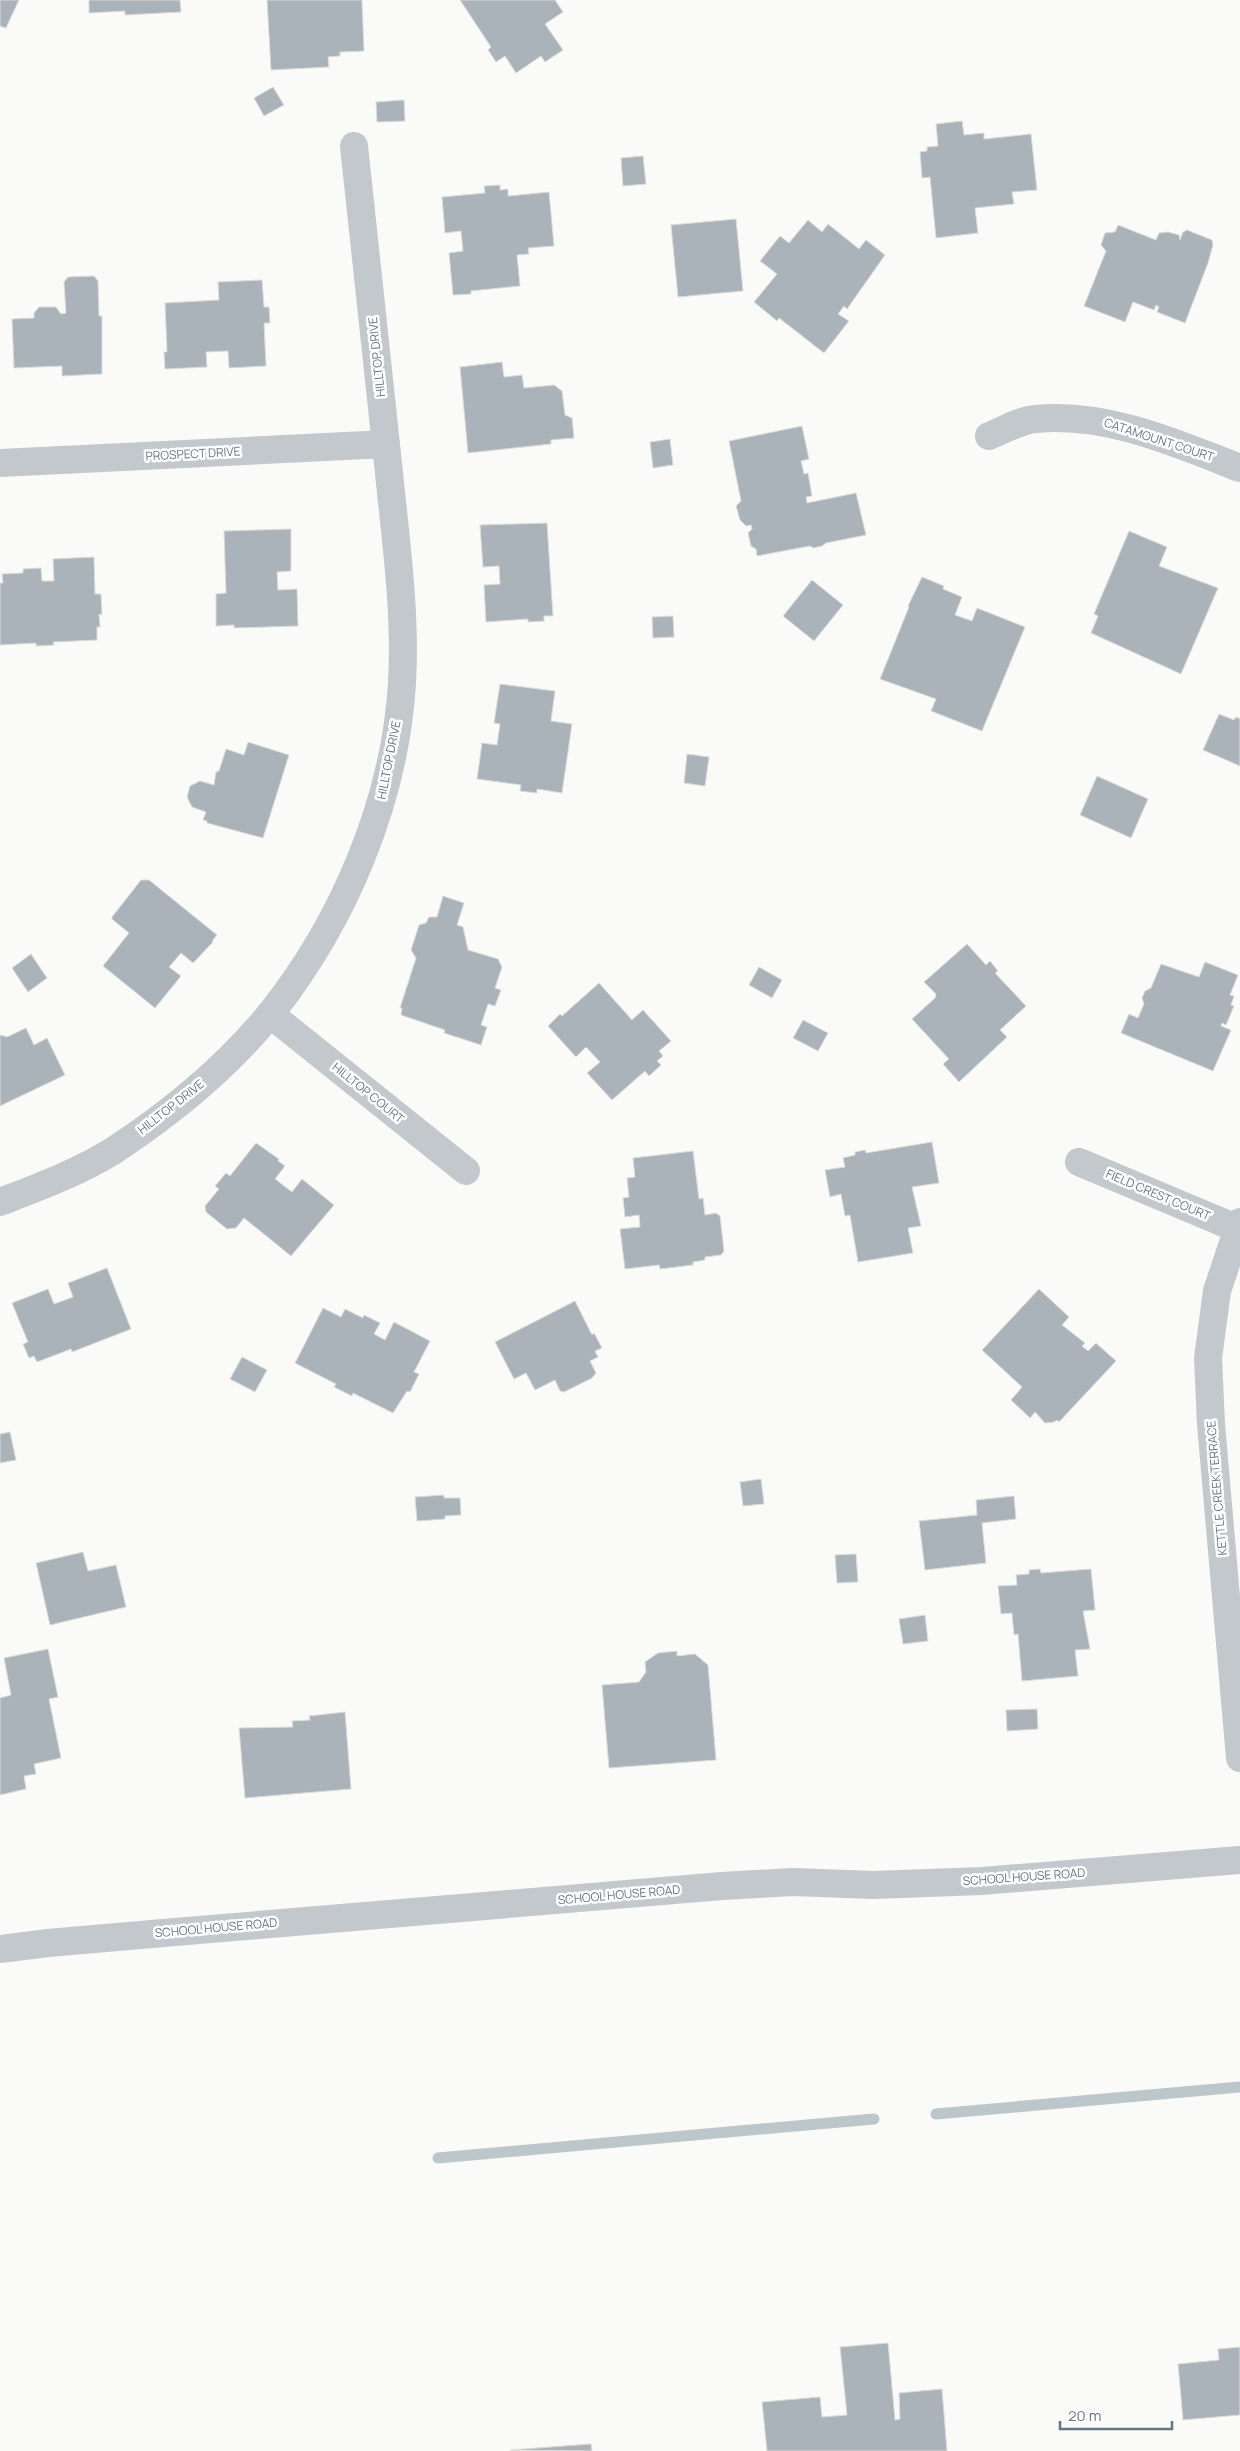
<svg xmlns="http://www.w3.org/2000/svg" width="1240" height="2451" font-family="Manrope,sans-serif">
<rect width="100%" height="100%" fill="#fafaf8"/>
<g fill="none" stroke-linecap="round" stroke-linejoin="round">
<path stroke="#bbc7cb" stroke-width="11" d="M936 2114 1240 2087
M438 2158 874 2119"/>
</g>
<path fill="#aab3b9" stroke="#dcdcda" d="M0 0H19L6 28 0 26Z
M89 0H180L181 12 125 15V11L89 13Z
M267 0H362L364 51 340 52V56L328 57 329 67 271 70Z
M460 0H555L563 12 545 24 563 50 545 62 541 56 516 73 505 56 496 62 488 50 491 47Z
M273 87 284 105 264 116 254 98Z
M404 100 405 121 377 122 376 102Z
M962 121 964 135 984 133V139L1031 134 1037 190 1012 192 1014 204 975 208 978 233 936 238 930 177 922 178 920 152 927 151V147L938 146 936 124Z
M643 156 646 184 623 186 621 158Z
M500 185V190L508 189V196L549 192 554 246 528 248 529 254 517 255 520 286 471 291V294L453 295 449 253 463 251 461 231 445 233 442 197 485 193 484 186Z
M736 219 743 291 678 297 671 225Z
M808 220 822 232 828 224 859 249 866 240 885 255 847 309 844 306 838 314 849 321 824 353 779 318 777 321 754 302 777 274 760 261 780 236 789 243Z
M1118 225 1156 240 1159 233 1168 232 1179 235 1180 240 1183 232 1187 230 1212 240 1213 245 1208 263 1185 323 1157 312 1159 307 1156 305 1154 310 1133 302 1125 322 1084 306 1106 251 1101 245 1105 233 1115 232Z
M94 276 98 281 99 316H102V374L62 376V366L14 368 12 319 34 318V313L39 307H56L61 314 66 313 64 282 68 277Z
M262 280 264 307H269L270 323H264L266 366 229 368 228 351 206 352 207 367 165 369 164 352H167L165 303 219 300 218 282Z
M502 362 504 377 522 375 524 388 554 385 562 391 565 415 572 418 574 438 551 440V444L468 453 460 367Z
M802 426 809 459 801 461 804 474 808 473 812 496 806 497 807 503 856 493 866 535 826 543 822 546 813 548 810 546 757 556 756 549 751 546 748 533 752 529 751 525 746 526 740 520 736 506 741 501 729 441Z
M670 439 673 465 653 468 650 442Z
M547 523 553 616H544V621L528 622V619L486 622 484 585 500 584 499 566 483 567 480 525Z
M291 529V571L277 572 278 590 297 589 298 626 234 628V625L216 626V594L226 593 224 531Z
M1129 531 1167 547 1159 566 1218 588 1181 674 1091 633 1098 616 1094 614Z
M94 557 95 594H101L102 615 99 614 100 627H97V640L53 642 54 645 36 646V643L0 645V583H3L2 574 23 573V569L41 568 42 581H54L53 559Z
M922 577 944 586 943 589 962 597 955 615 972 621 977 608 1025 627 982 731 931 711 936 699 880 679 909 607 908 606Z
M812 580 843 605 814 641 783 616Z
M673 616 674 637 653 638 652 617Z
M500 684 555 691 551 721 572 724 562 793 537 789V793L520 791 521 785 477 779 482 743 497 745 500 724 494 723Z
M1219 714 1234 720 1236 717 1240 719V766L1203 750Z
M248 742 289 755 263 838 207 823V821L203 820 206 812 192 807 187 797 190 786 200 781 214 785 216 772 219 771 226 749 244 755Z
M687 754 709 757 705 786 684 783Z
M1097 776 1148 799 1131 838 1080 815Z
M141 880H149L217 935 212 941 213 942 193 963 181 953 169 967 181 976 155 1008 103 966 129 933 112 919V917Z
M443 896 464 903 457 925 463 927 468 950 498 959 502 967 495 988 501 990 495 1006 488 1004 481 1025 487 1027 481 1045 444 1033 445 1030 401 1015 402 1008H400L416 958 411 950 419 925 426 923 429 917H437Z
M967 944 986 965 990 961 998 971 995 973 1026 1006 1000 1030 1007 1037 959 1082 943 1064 949 1059 912 1019 935 998 936 994 924 982Z
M31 954 47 978 28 992 12 968Z
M1205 962 1238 975 1230 995 1234 996 1231 1005 1234 1006 1226 1025 1222 1023 1221 1026 1231 1030 1213 1071 1121 1033 1129 1014 1138 1018 1144 1004 1142 998 1145 991 1151 988 1161 964 1199 977Z
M759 967 782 980 772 998 749 985Z
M599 983 632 1020 643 1010 671 1041 659 1051 663 1056 657 1061 661 1065 649 1076 645 1071 612 1100 587 1073 600 1062 586 1047 576 1057 548 1026 560 1014 562 1016Z
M803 1020 828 1033 818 1051 793 1038Z
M26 1028 34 1045 47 1038 65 1075 0 1106V1035L7 1037Z
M932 1142 939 1183 912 1187 921 1226 908 1228 913 1253 858 1262 850 1215 845 1216 841 1194 830 1197 825 1170 845 1167 843 1158 855 1155V1152L865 1150 866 1153Z
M256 1143 279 1159 278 1161 285 1166 275 1179 292 1192 302 1179 334 1205 291 1256 244 1218 236 1228 227 1229 206 1212 205 1206 219 1189 215 1186 226 1173 230 1176Z
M693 1151 699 1199 703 1198 705 1215 716 1213 720 1216 724 1251 721 1255 705 1257V1260L693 1262V1265L660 1269 659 1265 625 1269 620 1229 640 1227 639 1215 625 1217 623 1198 629 1197 627 1178 635 1177 633 1158Z
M107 1268 131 1329 72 1352 71 1349 37 1362 34 1356 29 1358 23 1344 28 1342 12 1303 48 1289 54 1304 73 1297 68 1283Z
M1039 1289 1069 1317 1062 1325 1085 1343 1082 1346 1088 1351 1096 1343 1116 1361 1059 1422 1057 1420 1054 1422 1045 1423 1035 1412 1030 1418 1011 1400 1022 1387 982 1350Z
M575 1301 592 1335 594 1333 602 1348 595 1351 598 1357 590 1361 596 1373 592 1378 564 1392 560 1391 555 1380 535 1390 526 1373 514 1379 495 1342Z
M323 1308 341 1317 345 1309 363 1318 364 1315 380 1323 374 1334 385 1340 394 1322 430 1341 414 1372 419 1374 410 1392 407 1391 393 1413 353 1393 352 1396 334 1387 336 1384 295 1363Z
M242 1357 267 1370 255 1392 230 1379Z
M10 1432 16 1460 0 1463V1434Z
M761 1479 764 1504 743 1506 740 1482Z
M444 1495V1498H460L461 1515 445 1516V1519L417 1521 415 1497Z
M1014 1496 1016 1519 982 1523 986 1563 925 1570 919 1521 977 1515 976 1500Z
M83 1552 88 1571 116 1565 126 1607 50 1625 36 1563Z
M856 1554 858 1582 837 1583 835 1555Z
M1040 1569 1041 1573 1091 1569 1095 1610 1083 1611 1090 1649 1075 1650 1078 1676 1022 1681 1018 1634 1014 1635 1012 1613 1001 1614 998 1586 1017 1585 1016 1575 1029 1574V1570Z
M925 1615 928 1641 903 1644 899 1619Z
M48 1649 58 1697 49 1699 61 1758 34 1764 36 1774 24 1776 26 1789 0 1795V1698L11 1695 4 1658Z
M677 1651V1656L695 1654 708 1665 716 1760 609 1768 602 1685 639 1682 646 1672 645 1662 658 1653Z
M1037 1709 1038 1729 1007 1731 1006 1710Z
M345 1712 351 1789 245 1798 239 1728 293 1727 292 1721 310 1720 309 1716Z
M888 2343 895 2420 900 2419 899 2393 942 2389 947 2451H767L762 2402 820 2397 822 2417 847 2415 840 2347Z
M1240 2347V2415L1183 2420 1178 2364 1219 2360 1218 2349Z
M591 2444 592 2451 510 2450Z"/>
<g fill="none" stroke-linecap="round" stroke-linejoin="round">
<path stroke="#c3c8cc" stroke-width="28" d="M989 436C1004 430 1021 420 1036 419 1106 412 1176 443 1240 468
M0 463 386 444
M270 1014 466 1171
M1079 1162 1236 1228
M0 1202C39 1187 77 1173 113 1151 171 1113 227 1067 271 1013 344 921 395 801 402 683 406 613 396 543 389 473 378 364 366 255 354 146
M1240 1222 1217 1291 1208 1358 1211 1424 1240 1758
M0 1949 48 1943 175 1932 722 1886 793 1882 874 1885 982 1881 1240 1860"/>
</g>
<g text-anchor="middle" stroke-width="5" stroke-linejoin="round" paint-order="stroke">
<g font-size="12" fill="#657683" stroke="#fff">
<text transform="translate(377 357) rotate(-96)" y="4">HILLTOP DRIVE</text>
<text transform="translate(1159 440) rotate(18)" y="4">CATAMOUNT COURT</text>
<text transform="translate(193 454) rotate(-3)" y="4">PROSPECT DRIVE</text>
<text transform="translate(389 760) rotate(-79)" y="4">HILLTOP DRIVE</text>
<text transform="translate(368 1093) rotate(39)" y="4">HILLTOP COURT</text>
<text transform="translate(171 1107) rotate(-38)" y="4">HILLTOP DRIVE</text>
<text transform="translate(1158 1195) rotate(23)" y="4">FIELD CREST COURT</text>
<text transform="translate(1217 1488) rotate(-95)" y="4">KETTLE CREEK TERRACE</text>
<text transform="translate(1024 1877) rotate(-4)" y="4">SCHOOL HOUSE ROAD</text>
<text transform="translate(619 1895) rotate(-5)" y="4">SCHOOL HOUSE ROAD</text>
<text transform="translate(216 1928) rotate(-5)" y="4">SCHOOL HOUSE ROAD</text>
</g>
</g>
<path d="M1060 2421v8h112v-8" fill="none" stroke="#657683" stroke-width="2.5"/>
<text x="1068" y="2421" font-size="15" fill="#657683" stroke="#ffffff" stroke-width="4" paint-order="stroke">20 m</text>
</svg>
